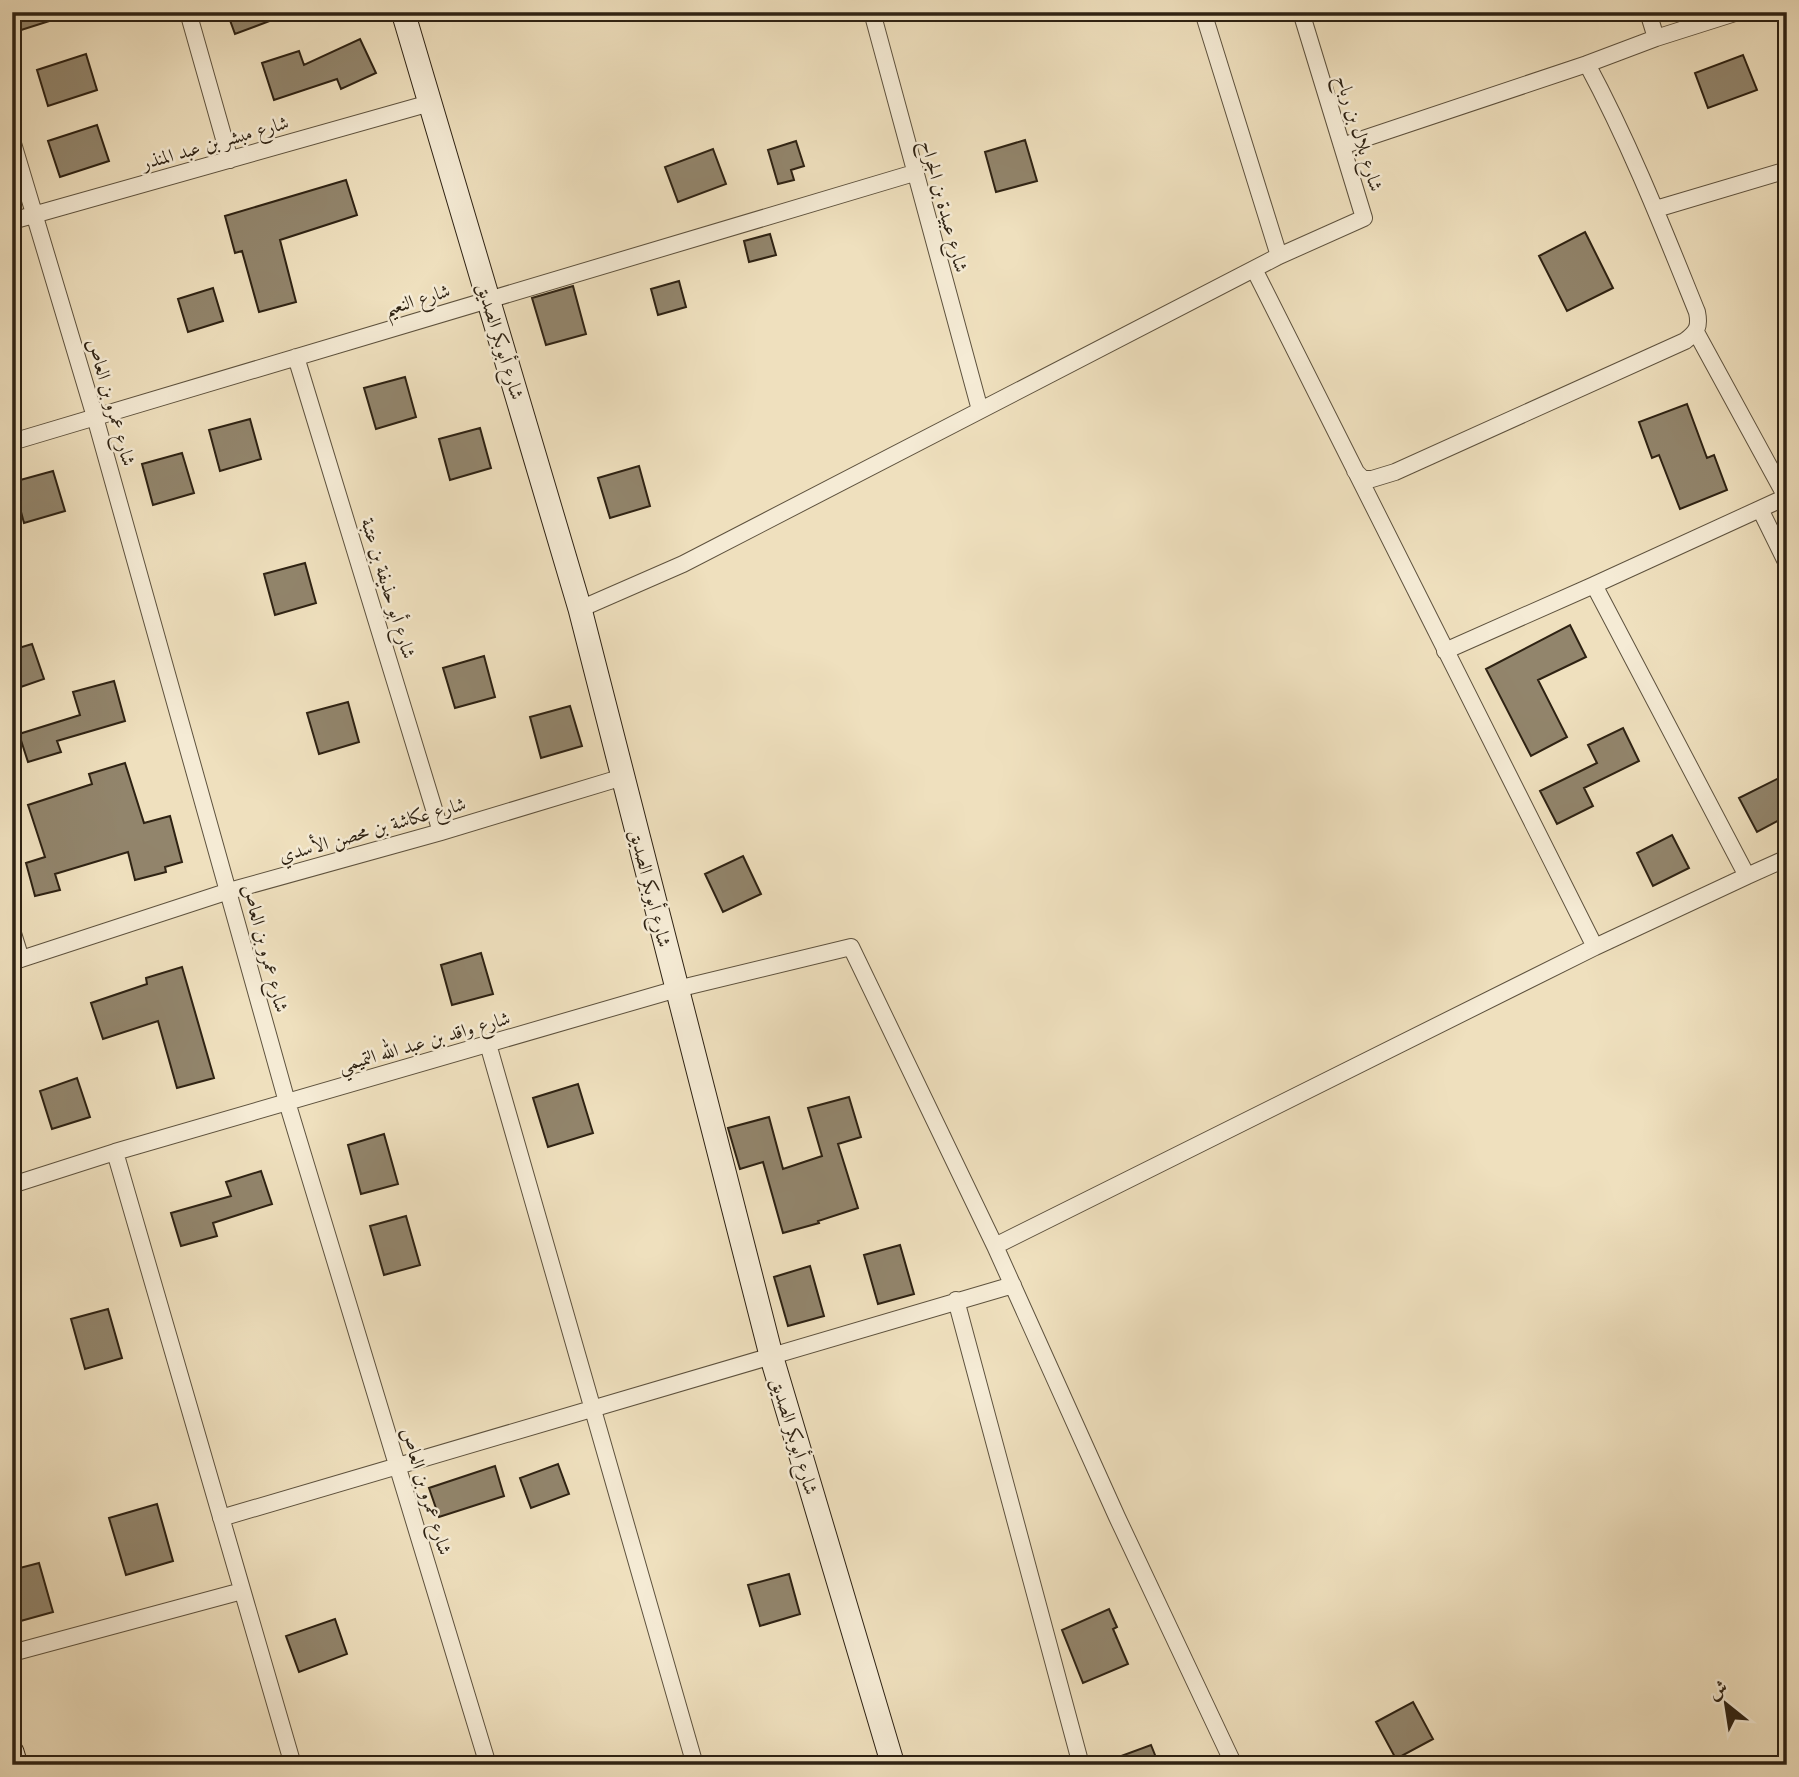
<svg xmlns="http://www.w3.org/2000/svg" width="1799" height="1777" font-family="'Libre Caslon Text',Amiri,serif">
<rect width="100%" height="100%" fill="#efe0be"/>
<filter id="stains"><feTurbulence type="fractalNoise" baseFrequency=".00286" numOctaves="4"/><feColorMatrix values="0 0 0 0 .2 0 0 0 0 .09 0 0 0 0 .02 0 0 0 .5 -.17"/></filter>
<radialGradient id="worn" r=".72"><stop offset=".6" stop-color="#630" stop-opacity="0"/><stop offset="1" stop-color="#630" stop-opacity=".3"/></radialGradient>
<path fill="#92856c" stroke="#2e2213" stroke-width="2" d="M12 12H64L65 16 18 31Z
M227 12H288V14L235 34Z
M360 39 376 73 341 89 337 79 274 100 262 63 299 51 304 65Z
M86 54 97 90 48 106 37 70Z
M1743 55 1757 90 1708 108 1695 73Z
M97 125 109 161 60 177 48 141Z
M1025 140 1037 181 996 192 985 152Z
M796 141 804 166 791 170 794 180 778 184 768 150Z
M713 149 726 184 678 202 665 167Z
M346 180 357 215 280 240 296 302 259 312 242 251 235 253 225 216Z
M1585 232 1613 288 1567 311 1539 256Z
M770 234 776 255 749 262 744 241Z
M679 281 686 307 658 315 651 289Z
M573 286 586 334 546 345 532 298Z
M213 288 223 321 188 332 178 299Z
M405 377 416 417 376 429 364 388Z
M1687 404 1707 458 1714 455 1727 490 1680 509 1659 455 1652 458 1639 422Z
M250 419 261 459 220 471 209 430Z
M480 428 491 468 450 480 439 439Z
M182 453 194 493 153 505 142 464Z
M639 466 650 506 610 518 598 478Z
M53 471 65 511 24 523 13 482Z
M305 563 316 603 275 615 264 574Z
M1570 625 1586 657 1538 680 1567 737 1531 756 1486 669Z
M32 644 44 679 12 690V650Z
M484 656 495 697 455 708 443 668Z
M114 681 125 721 57 741 61 752 28 762 19 734 80 715 73 692Z
M348 702 359 742 319 754 307 713Z
M570 706 582 746 541 758 530 717Z
M1623 728 1639 761 1584 788 1593 806 1557 824 1540 791 1597 763 1588 745Z
M125 763 144 823 170 816 182 862 165 867 166 872 135 880 128 852 55 874 60 890 35 896 26 863 45 857 28 805 92 784 89 774Z
M1787 774V816L1757 832 1739 798Z
M1672 835 1689 868 1653 886 1637 853Z
M743 856 761 894 723 912 705 874Z
M481 953 493 994 452 1005 441 965Z
M182 967 214 1078 177 1088 158 1021 103 1039 91 1003 147 984 146 978Z
M77 1078 90 1117 52 1129 40 1091Z
M578 1084 593 1133 548 1147 533 1098Z
M849 1097 861 1137 838 1144 858 1208 818 1221 819 1223 783 1233 763 1162 740 1169 728 1128 769 1117 783 1169 822 1156 808 1108Z
M384 1134 398 1184 361 1194 348 1145Z
M261 1171 272 1204 213 1223 217 1236 181 1246 171 1213 231 1196 226 1182Z
M406 1216 420 1265 384 1275 370 1226Z
M900 1245 914 1294 878 1304 864 1255Z
M810 1266 824 1316 788 1326 774 1277Z
M108 1309 122 1358 85 1369 71 1319Z
M558 1464 569 1494 531 1508 520 1478Z
M495 1466 504 1496 439 1517 429 1488Z
M157 1504 173 1561 126 1575 109 1518Z
M39 1563 53 1612 17 1622 12 1607V1570Z
M789 1574 800 1614 760 1626 748 1585Z
M1109 1609 1117 1627 1113 1629 1128 1664 1083 1683 1062 1630Z
M335 1619 347 1654 299 1672 286 1636Z
M1413 1702 1433 1739 1396 1759 1376 1722Z
M1151 1745 1159 1765H1103L1102 1763Z"/>
<g fill="none" stroke-linecap="round" stroke-linejoin="round">
<g stroke="#5e523e" stroke-width="18">
<path id="street" d="M188 12 230 160
M872 12 980 410
M1203 12 1279 256
M1648 12 1656 38
M12 140 95 417 287 1102 488 1765
M1342 146 1587 64
M1656 209 1787 170
M12 221 430 103
M296 357 441 832
M12 442 914 173
M1355 471 1363 479H1372L1395 472 1685 341C1697 332 1700 327 1697 312 1663 228 1630 144 1587 64L1656 38 1738 12
M1760 509 1787 564
M1594 585 1786 497 1696 332
M580 609 683 564 1279 256 1364 218 1301 12
M1445 651 1594 585 1747 876 1595 947
M1747 876 1787 858
M12 930 21 959
M12 962 229 891 441 832 623 777
M488 1044 695 1765
M115 1152 293 1765
M12 1185 115 1152 677 989 851 947 995 1246 1117 1517 1234 1765
M995 1246 1595 947 1254 269
M956 1300 1081 1765
M221 1518 1013 1285
M12 1653 242 1591"/>
</g>
<g stroke="#2e2213" stroke-width="25">
<path id="secondary" d="M403 12 580 609 771 1355 893 1765
M12 1752 16 1765"/>
</g>
<use href="#street" stroke="#f5ebd5" stroke-width="16"/>
<use href="#secondary" stroke="#f5ebd5" stroke-width="23"/>
</g>
<g text-anchor="middle" stroke-width="5" stroke-linejoin="round" paint-order="stroke">
<g font-size="19" fill="#2e2213" stroke="#f5ebd5">
<text transform="translate(1360 133) rotate(73)" y="7">شارع بلال بن رباح</text>
<text transform="translate(215 142) rotate(-16)" y="7">شارع مبشر بن عبد المنذر</text>
<text transform="translate(945 206) rotate(75)" y="7">شارع عبيدة بن الجراح</text>
<text transform="translate(417 299) rotate(-17)" y="7">شارع النعيم</text>
<text transform="translate(501 341) rotate(73)" y="7">شارع أبوبكر الصديق</text>
<text transform="translate(112 402) rotate(74)" y="7">شارع عمرو بن العاص</text>
<text transform="translate(389 588) rotate(73)" y="7">شارع أبو حذيفة بن عتبة</text>
<text transform="translate(372 829) rotate(-16)" y="7">شارع عكاشة بن محصن الأسدي</text>
<text transform="translate(651 888) rotate(76)" y="7">شارع أبوبكر الصديق</text>
<text transform="translate(266 948) rotate(75)" y="7">شارع عمرو بن العاص</text>
<text transform="translate(424 1041) rotate(-16)" y="7">شارع واقد بن عبد الله التميمي</text>
<text transform="translate(795 1436) rotate(73)" y="7">شارع أبوبكر الصديق</text>
<text transform="translate(427 1491) rotate(73)" y="7">شارع عمرو بن العاص</text>
</g>
</g>
<rect width="1799" height="1777" fill="none" stroke="#efe0be" stroke-width="42"/>
<rect x="14" y="14" width="1771" height="1749" fill="none" stroke="#2e2213" stroke-width="3.5"/>
<rect x="21" y="21" width="1757" height="1735" fill="none" stroke="#2e2213" stroke-width="2"/>
<g transform="translate(1726 1704) rotate(330)" stroke="#f5ebd5" stroke-width="5" paint-order="stroke">
<path d="M0-5L12 26L0 18L-12 26Z" fill="#2e2213"/>
<text y="-10" font-size="19" font-weight="bold" text-anchor="middle" fill="#2e2213">ش</text>
</g>
<rect width="100%" height="100%" filter="url(#stains)"/>
<rect width="100%" height="100%" fill="url(#worn)"/>
</svg>
